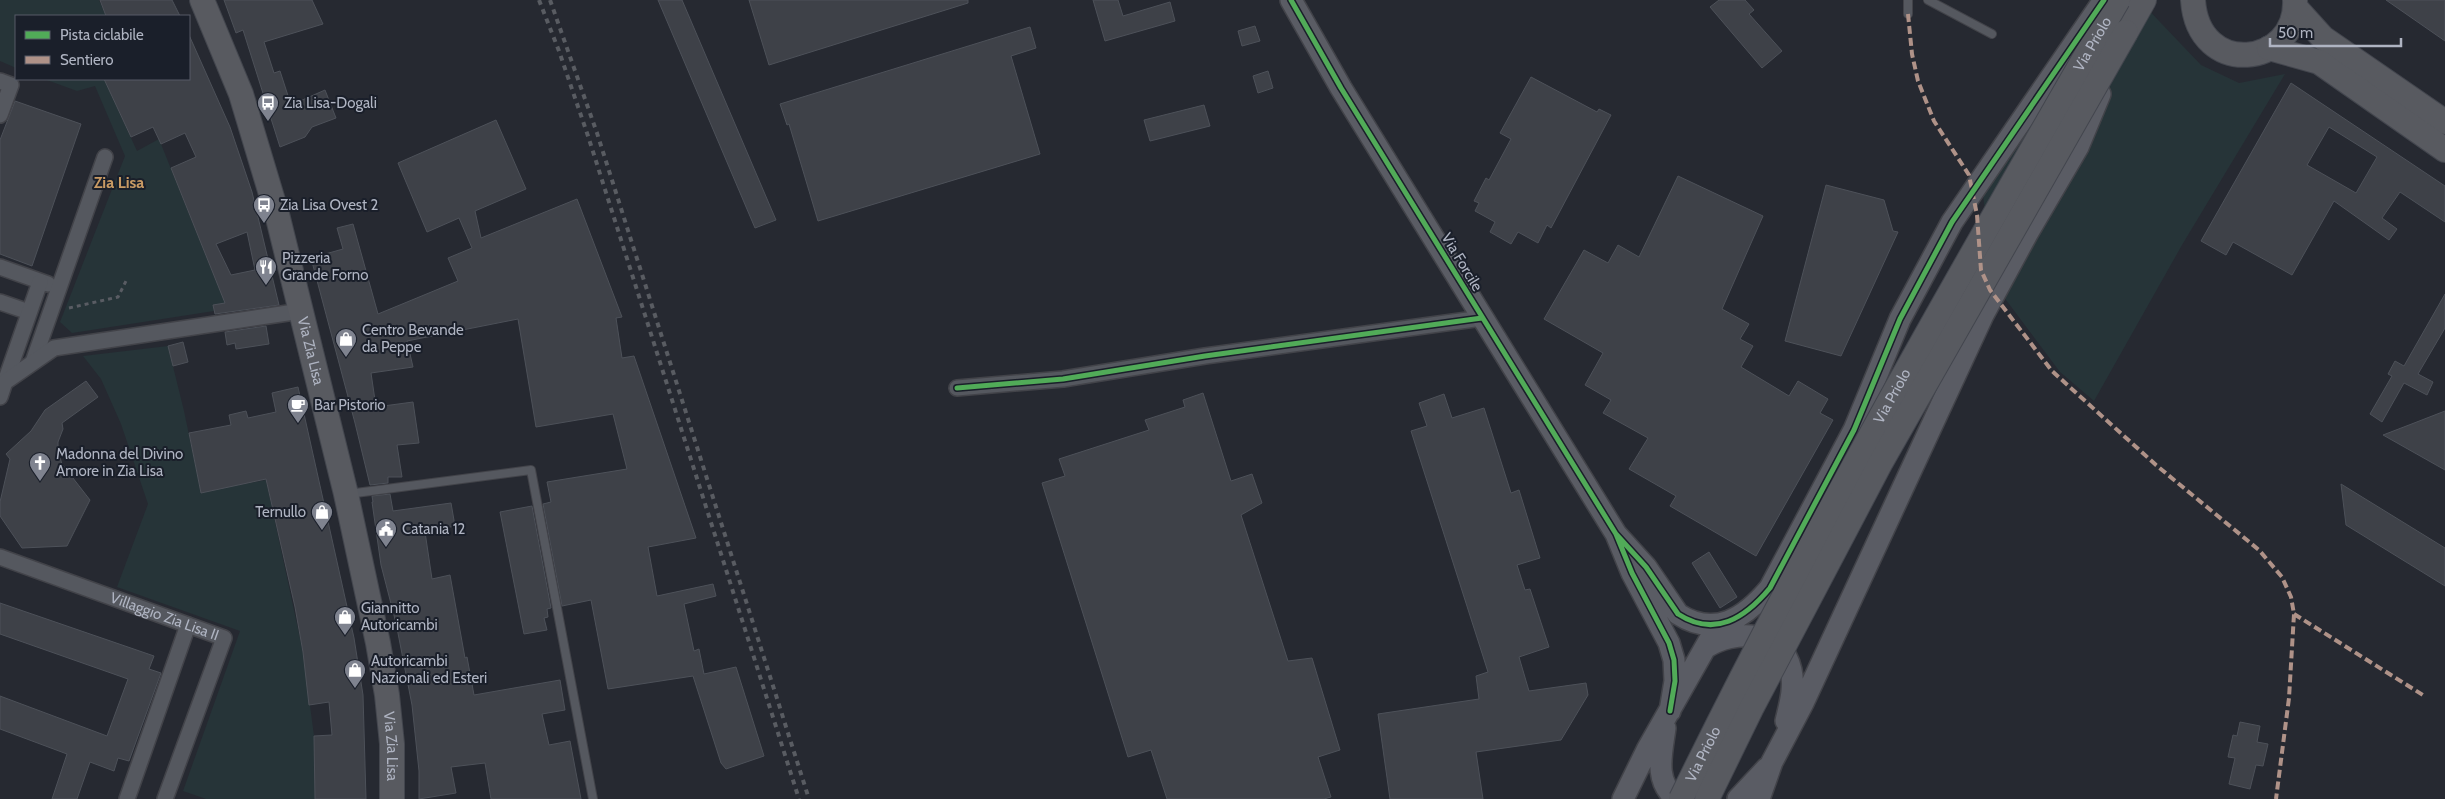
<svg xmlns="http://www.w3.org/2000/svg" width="2445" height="799" font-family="Cabin,sans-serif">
<rect width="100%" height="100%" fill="#262931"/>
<path fill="#263438" d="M0 0H99L106 16H16V68L0 61Z
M2092 0H2139L2201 65 2239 83 2285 74 2182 245 2094 401 2060 372 1994 284 1979 162Z
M44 79H104L137 151 159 139 225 303 213 305 214 311 72 333 60 322 125 156 95 86 77 91Z
M168 346 184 411 201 492 266 480 303 652 314 736 315 799H206L183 791 240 631 117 587 148 504 121 424 101 379 83 356Z"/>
<path fill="#3e4148" stroke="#4d5159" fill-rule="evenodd" d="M100 0H172L180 16H106Z
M224 0H312L323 24 264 42 274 73 280 71 291 105 325 90 336 118 312 127 305 137 280 147 243 30 236 33Z
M658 0H682L776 220 755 228Z
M749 0H968V3L769 65Z
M1093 0H1118L1123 16 1170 2 1175 21 1105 41Z
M1719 0H1745L1754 10 1749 14 1782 51 1762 68 1710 7Z
M2386 0H2445V41Z
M1255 26 1260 41 1242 46 1238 31Z
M1030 27 1036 48 1011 56 1040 154 818 221 789 124 787 125 780 104Z
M189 35 230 127 252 192 279 305 215 314 213 305 225 303 171 168 196 157 185 133 161 144 153 127 131 137 104 79H189ZM247 232 255 270 231 275 216 244Z
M1268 71 1273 88 1258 93 1253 76Z
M1531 77 1597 112 1599 109 1611 115 1551 228 1547 225 1538 243 1518 232 1511 244 1490 232 1495 222 1475 211 1479 203 1474 201 1486 178 1489 180 1511 139 1500 133Z
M2291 83 2445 186V222L2400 192 2382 218 2397 229 2389 240 2334 201 2292 275 2233 242 2226 255 2201 241ZM2329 127 2377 157 2356 193 2307 165Z
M15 101 81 124 32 266 0 254V140Z
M1204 105 1210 126 1150 141 1144 120Z
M496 120 526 189 475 211 481 238 577 199 622 317 616 318 622 358 634 356 696 538 648 547 657 596 713 584 716 596 684 604 694 651 699 649 704 674 736 667 764 756 726 769 721 763 693 676 608 689 591 600 562 606 543 504 551 502 547 482 627 469 613 414 536 427 518 319 407 341 413 367 371 373 376 407 413 402 419 443 397 445 402 477H388V483L370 485 355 423 311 258 343 249 337 228 353 224 378 314 458 281 448 258 472 248 459 218 427 232 398 163Z
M1678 176 1763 216 1722 309 1749 324 1740 339 1753 346 1741 367 1789 396 1798 381 1828 399 1820 413 1833 420 1756 556 1670 506 1676 496 1629 469 1648 438 1603 413 1611 400 1585 385 1603 353 1544 319 1584 250 1608 263 1618 245 1639 257Z
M1826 185 1884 200 1893 231 1898 232 1841 356 1785 341Z
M2445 294V328L2418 374 2433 382 2427 395 2404 383 2382 422 2370 414 2392 376 2388 374 2395 361 2404 366Z
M266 326 269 344 236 349 235 343 227 345 225 332Z
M183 342 188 362 173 366 168 346Z
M86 381 98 397 62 423 63 429 58 442V451L62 464 90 500 67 546 22 548 0 516V502L10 459 6 454 31 431 45 410Z
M298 387 354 638 363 695 366 799H315L314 736 332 735 329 702 309 705 303 652 295 607 266 479 201 493 189 433 231 425 229 415 246 411 248 418 276 412 272 393Z
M1203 393 1231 481 1252 474 1262 503 1241 515 1288 661 1312 658 1340 750 1318 757 1331 797 1324 799H1167L1151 750 1128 757 1042 483 1065 476 1059 459 1149 430 1145 420 1185 407 1183 400Z
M1444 394 1452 418 1484 408 1511 493 1519 490 1540 558 1517 565 1525 590 1530 589 1549 647 1519 657 1529 691 1586 683 1588 695 1561 740 1476 752 1483 799H1390L1378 714 1479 699 1476 676 1488 672 1411 431 1427 426 1419 403Z
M2445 411V470L2383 435 2409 425Z
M2341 484 2445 548V586L2346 525Z
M390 494 393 511 451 503 455 526 425 532 432 579 450 575 465 658 467 657 474 695 560 680 565 710 542 714 549 745 570 741 581 799H491L485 763 451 767 456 793 419 799V771L412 705 396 623 381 565 372 502H373L372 496Z
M532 506 551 608 547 609 548 617 544 618 547 630 524 634 500 512Z
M1709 552 1737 597 1720 608 1692 563Z
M0 603 154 656 149 669 161 673 129 761 118 758 114 771 90 762 77 799H52L67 754 0 729V696L107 736 128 679 0 634Z
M2240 722 2260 726 2257 742 2268 744 2263 766 2256 765 2250 789 2229 784 2235 758 2228 757 2233 735 2237 736Z"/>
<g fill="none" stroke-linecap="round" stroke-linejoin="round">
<g stroke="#424349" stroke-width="10">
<path id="lane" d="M1908 0V14
M1928 0 1992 34
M348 494 531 470 593 799"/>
</g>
<g stroke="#424349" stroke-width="18">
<g id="street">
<path d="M0 81 11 85 0 115"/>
<path d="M0 267 48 284"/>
<path d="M0 302 29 312"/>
<path d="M33 362 105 157"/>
<path d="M5 382 40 282"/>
<path d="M957 388 1063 379 1205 356 1482 318"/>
<path d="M0 397 5 382 54 348 301 311"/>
<path id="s1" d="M0 557 224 638 165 799"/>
<path d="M127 799 188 625"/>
</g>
</g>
<g stroke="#424349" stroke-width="24">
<path id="secondary" d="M1291 0 1341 88 1616 534 1632 573 1669 643 1674 660 1675 681 1670 711
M1616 534 1646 567 1678 614C1715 638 1745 618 1770 588L1854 430 1900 319 1952 222 2104 0
M1705 648C1734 629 1782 629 1791 670 1795 687 1790 704 1786 721
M1665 728C1662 752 1653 782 1677 799
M1623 799 1647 750 1718 625
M1738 799 1767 768
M1759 799 1772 762 1803 703 1983 315 2027 234 2078 147 2100 94"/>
</g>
<g stroke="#43464e" stroke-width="26">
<g id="primary">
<path id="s2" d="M202 0 241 94 277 214 346 494 378 643 387 695 392 744V799"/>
<path d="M2193 0C2198 79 2298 67 2295 0"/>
<path d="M2295 7 2323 38 2445 122"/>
<path d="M2126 32 2144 0"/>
<path d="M2269 48 2319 62 2445 150"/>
</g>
</g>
<path stroke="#595c63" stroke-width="3" stroke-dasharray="4 4" stroke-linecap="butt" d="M69 308 118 297 127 279"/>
<use href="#lane" stroke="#55585f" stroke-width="8"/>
<use href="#street" stroke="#55585f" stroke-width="15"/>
<use href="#secondary" stroke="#5a5c64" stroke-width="21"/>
<use href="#primary" stroke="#585a60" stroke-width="24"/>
<path stroke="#595c62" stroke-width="4" stroke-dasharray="5 5" stroke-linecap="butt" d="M539 0 559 51 588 136 799 799
M550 0 597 133 809 799"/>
<g stroke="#43464e" stroke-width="26" stroke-linecap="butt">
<g id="primary-bridge">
<path id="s3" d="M1681 799C1814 526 1966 263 2118 0"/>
<path d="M1707 799 1751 709 1881 462 2126 32"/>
</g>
</g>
<use href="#primary-bridge" stroke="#585a60" stroke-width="24"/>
<path stroke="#af9288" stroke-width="4" stroke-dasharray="8 4" stroke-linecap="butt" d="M1908 14 1912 54 1918 81 1934 121 1969 175 1977 215 1981 270 1990 290 2052 371 2156 465 2259 550 2282 577 2291 597 2294 614 2289 698 2276 799
M2294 614 2426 697"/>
<g stroke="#1a1f2a" stroke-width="8">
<path id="cycleway" d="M1291 0 1341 88 1616 534 1632 573 1669 643 1674 660 1675 681 1670 711
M957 388 1063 379 1205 356 1482 318
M1616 534 1646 567 1678 614C1715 638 1745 618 1770 588L1854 430 1900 319 1952 222 2104 0"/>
</g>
<use href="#cycleway" stroke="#51ab58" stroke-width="5"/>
</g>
<defs>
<g id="bus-pin" transform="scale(1.125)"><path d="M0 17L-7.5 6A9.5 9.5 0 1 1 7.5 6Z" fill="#7f838f" stroke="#1a1f2a"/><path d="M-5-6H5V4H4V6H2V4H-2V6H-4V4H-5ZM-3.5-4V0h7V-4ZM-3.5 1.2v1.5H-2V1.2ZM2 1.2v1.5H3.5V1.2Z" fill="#fff"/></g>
<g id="restaurant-pin" transform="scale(1.125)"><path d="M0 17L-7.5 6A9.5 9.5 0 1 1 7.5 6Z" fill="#7f838f" stroke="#1a1f2a"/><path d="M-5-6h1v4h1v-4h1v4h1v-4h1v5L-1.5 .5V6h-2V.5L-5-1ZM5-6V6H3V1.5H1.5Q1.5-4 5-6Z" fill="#fff"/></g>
<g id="shop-pin" transform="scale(1.125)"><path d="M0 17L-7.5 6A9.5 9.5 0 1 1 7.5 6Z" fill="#7f838f" stroke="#1a1f2a"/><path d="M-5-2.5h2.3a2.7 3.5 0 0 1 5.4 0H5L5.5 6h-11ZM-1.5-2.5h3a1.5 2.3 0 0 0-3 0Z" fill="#fff"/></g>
<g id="cafe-pin" transform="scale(1.125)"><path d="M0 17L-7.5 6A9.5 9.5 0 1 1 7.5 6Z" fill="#7f838f" stroke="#1a1f2a"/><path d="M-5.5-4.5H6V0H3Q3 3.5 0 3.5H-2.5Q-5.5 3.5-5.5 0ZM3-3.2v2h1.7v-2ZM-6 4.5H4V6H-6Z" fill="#fff"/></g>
<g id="church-pin" transform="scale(1.125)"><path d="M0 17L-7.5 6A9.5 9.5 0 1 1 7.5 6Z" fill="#7f838f" stroke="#1a1f2a"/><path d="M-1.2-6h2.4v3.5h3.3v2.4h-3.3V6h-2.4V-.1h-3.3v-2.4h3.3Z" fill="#fff"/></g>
<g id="civic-pin" transform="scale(1.125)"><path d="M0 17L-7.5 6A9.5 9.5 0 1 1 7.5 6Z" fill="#7f838f" stroke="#1a1f2a"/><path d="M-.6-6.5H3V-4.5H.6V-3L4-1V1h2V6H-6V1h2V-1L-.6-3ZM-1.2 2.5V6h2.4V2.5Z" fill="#fff"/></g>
</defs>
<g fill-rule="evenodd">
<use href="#bus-pin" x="268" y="103"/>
<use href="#bus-pin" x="264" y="205"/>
<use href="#restaurant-pin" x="266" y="267"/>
<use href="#shop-pin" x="346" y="339"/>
<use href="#cafe-pin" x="298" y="405"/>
<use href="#church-pin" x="40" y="463"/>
<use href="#shop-pin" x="322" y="512"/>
<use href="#civic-pin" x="386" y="529"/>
<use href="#shop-pin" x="345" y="617"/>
<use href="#shop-pin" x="355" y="670"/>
</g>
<g text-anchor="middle" stroke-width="4" stroke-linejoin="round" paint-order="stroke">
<g font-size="15" fill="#afb4c2" stroke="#1a1f2a">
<text dy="5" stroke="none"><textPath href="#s3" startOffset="860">Via Priolo</textPath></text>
<text transform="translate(1462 262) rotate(59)" y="5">Via Forcile</text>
<text dy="5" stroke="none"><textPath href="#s2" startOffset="368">Via Zia Lisa</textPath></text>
<text dy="5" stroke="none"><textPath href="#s3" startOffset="455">Via Priolo</textPath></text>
<text dy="5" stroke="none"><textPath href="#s1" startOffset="175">Villaggio Zia Lisa II</textPath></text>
<text dy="5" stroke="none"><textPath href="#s2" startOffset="772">Via Zia Lisa</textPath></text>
<text dy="5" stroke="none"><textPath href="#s3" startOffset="50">Via Priolo</textPath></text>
</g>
<g font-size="15" fill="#afb4c2" stroke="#1a1f2a" text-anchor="start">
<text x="284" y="108">Zia Lisa-Dogali</text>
<text x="280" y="210">Zia Lisa Ovest 2</text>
<text x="282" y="263">Pizzeria<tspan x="282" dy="17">Grande Forno</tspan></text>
<text x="362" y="335">Centro Bevande<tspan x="362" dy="17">da Peppe</tspan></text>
<text x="314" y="410">Bar Pistorio</text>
<text x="56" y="459">Madonna del Divino<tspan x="56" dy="17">Amore in Zia Lisa</tspan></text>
<text x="306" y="517" text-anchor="end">Ternullo</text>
<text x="402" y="534">Catania 12</text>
<text x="361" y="613">Giannitto<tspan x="361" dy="17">Autoricambi</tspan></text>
<text x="371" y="666">Autoricambi<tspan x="371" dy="17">Nazionali ed Esteri</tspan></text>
</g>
<g font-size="16" font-weight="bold" fill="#c89a64" stroke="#1a1f2a">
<text x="119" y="188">Zia Lisa</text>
</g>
</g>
<rect x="15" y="15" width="175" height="65" fill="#1a1f2a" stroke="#565b67"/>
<rect x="25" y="31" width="25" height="8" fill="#51ab58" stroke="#565b67"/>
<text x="60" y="40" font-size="15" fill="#afb4c2">Pista ciclabile</text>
<rect x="25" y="56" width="25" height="8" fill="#af9288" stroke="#565b67"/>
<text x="60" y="65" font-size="15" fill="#afb4c2">Sentiero</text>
<path d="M2270 38v8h131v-8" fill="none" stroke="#afb4c2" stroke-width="2.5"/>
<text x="2278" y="38" font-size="15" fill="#afb4c2" stroke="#1a1f2a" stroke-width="4" paint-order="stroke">50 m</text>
</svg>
